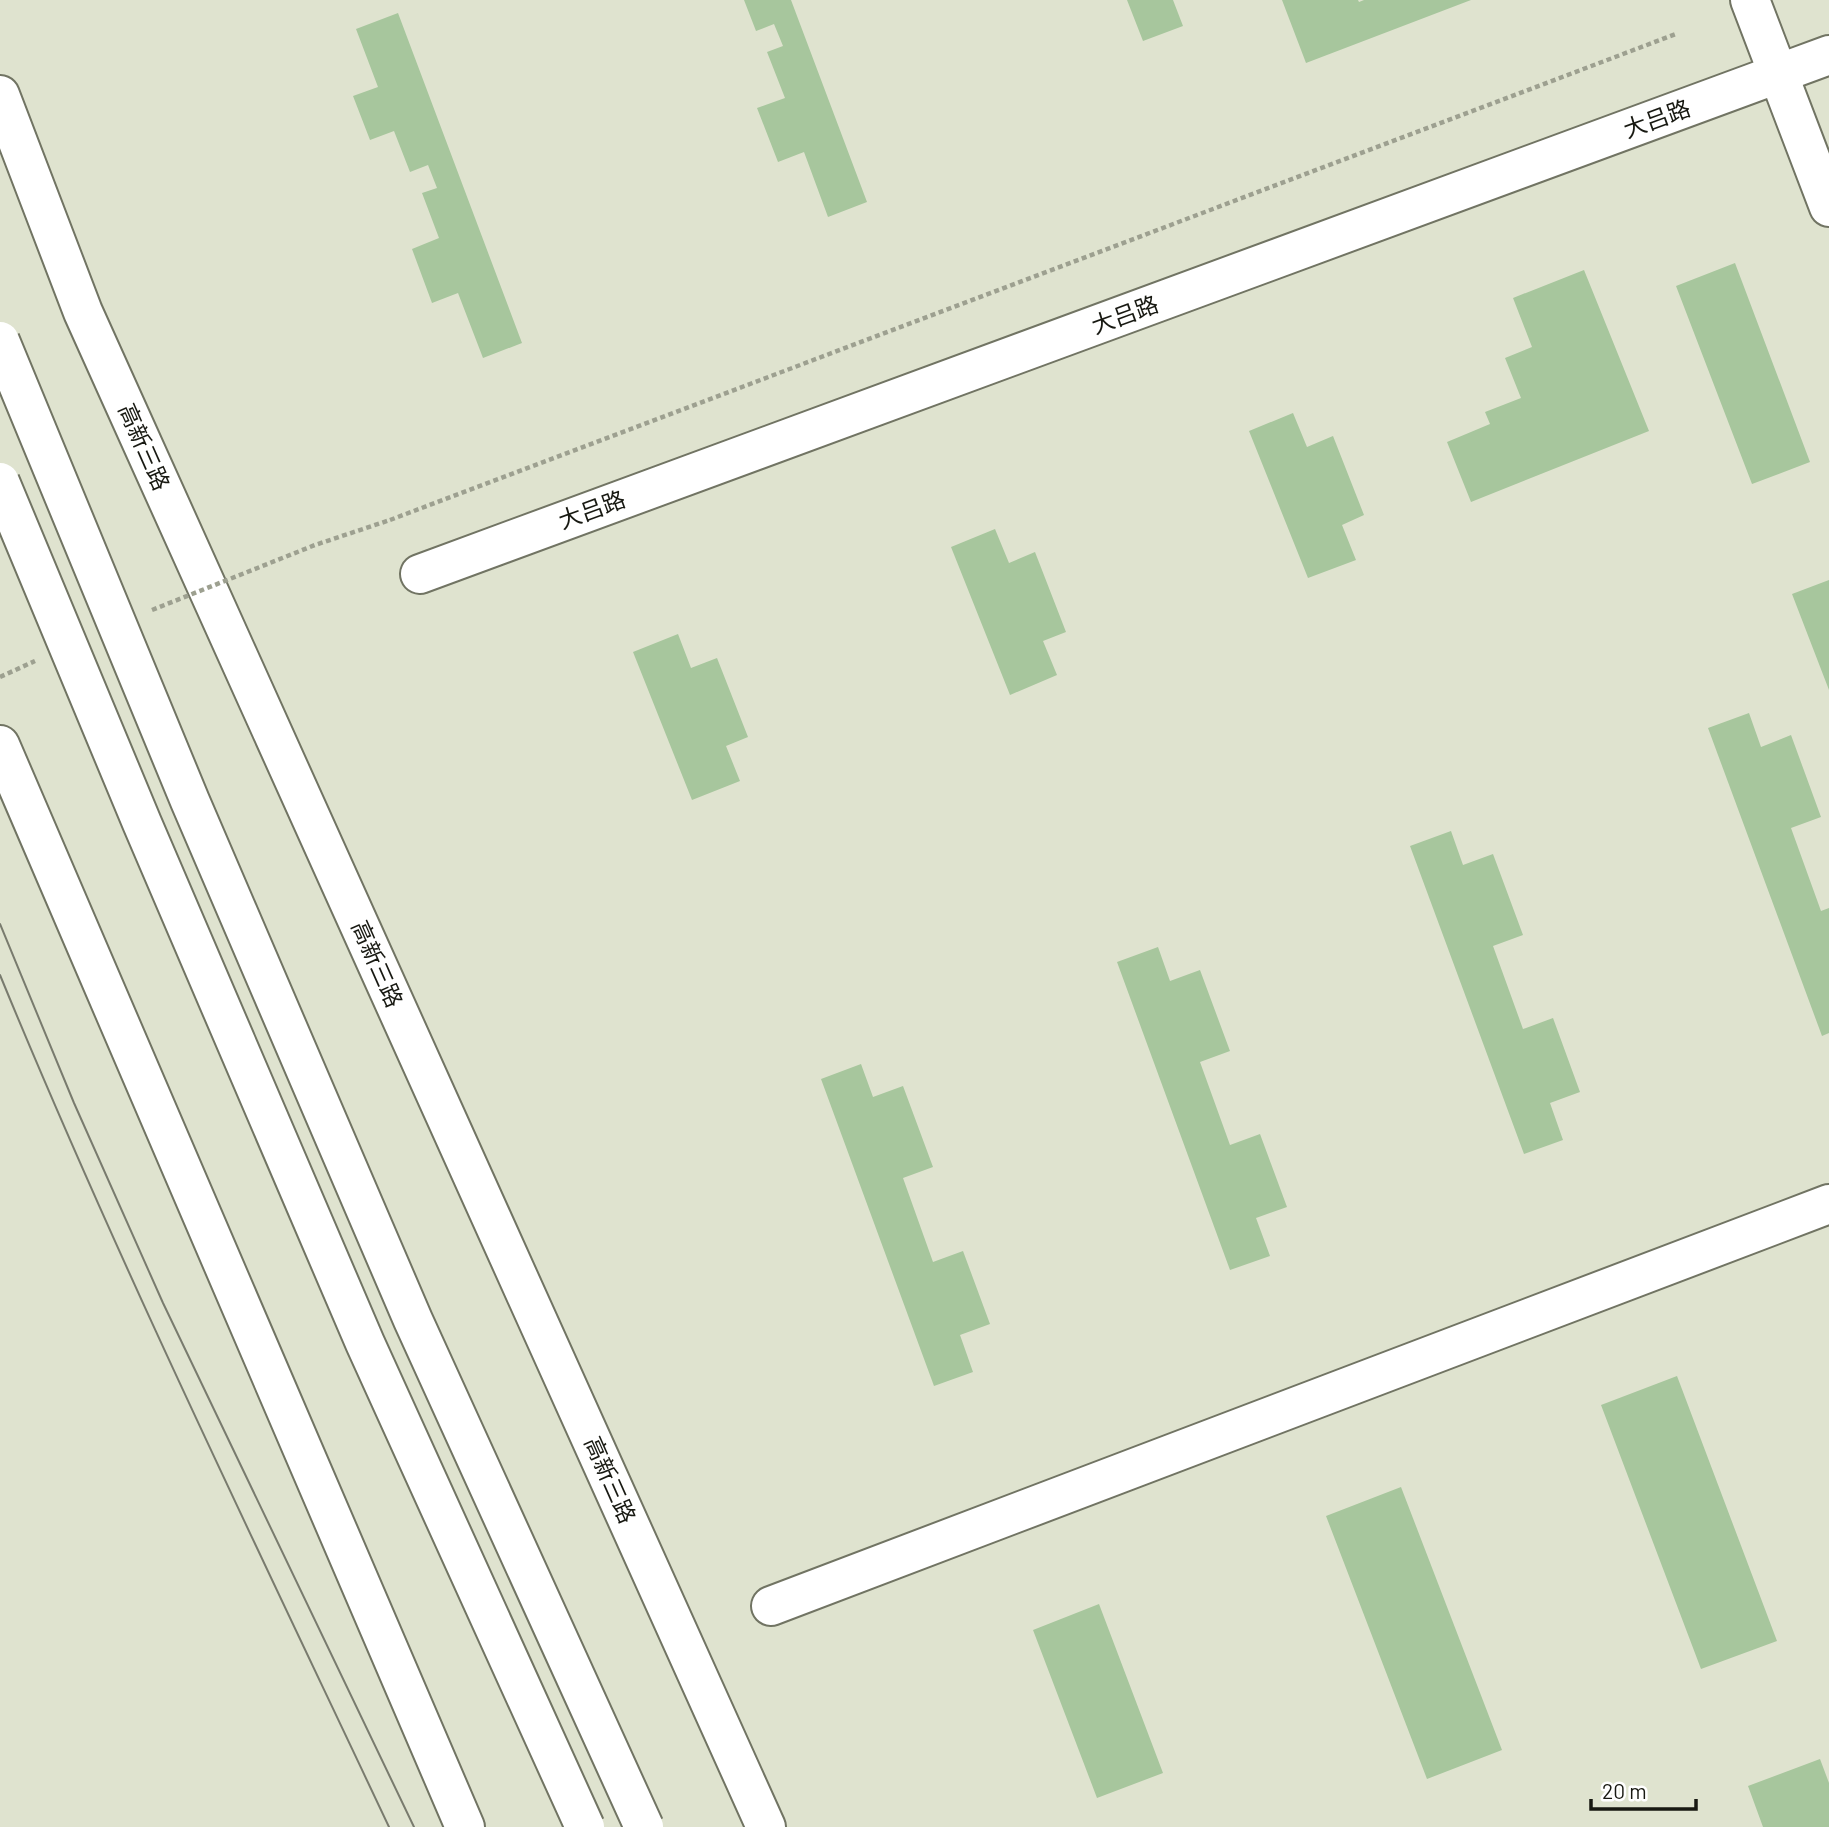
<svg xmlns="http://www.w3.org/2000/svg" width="1829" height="1827" font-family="Barlow,'Noto Sans SC',sans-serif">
<rect width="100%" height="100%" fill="#dfe3cf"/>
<path fill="#a7c69d" d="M744 0H791L867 202 828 217 804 152 778 162 757 108 785 98 767 52 783 46 774 24 756 31Z
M1127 0H1173L1183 26 1143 41Z
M1282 0H1358L1359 2 1364 0H1471L1306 63Z
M398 13 522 343 483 358 458 293 432 303 412 249 439 238 422 193 437 188 428 165 410 172 394 131 370 140 353 96 378 87 356 29Z
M1735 263 1810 462 1752 484 1676 286Z
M1584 270 1649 431 1471 502 1447 442 1490 424 1485 412 1521 398 1505 358 1532 347 1513 298Z
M1293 413 1307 447 1333 436 1364 515 1342 525 1356 560 1308 578 1249 431Z
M995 529 1009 563 1035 552 1066 632 1043 641 1057 675 1010 695 951 547Z
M1829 580V690L1792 594Z
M678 634 691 668 717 658 748 737 726 746 740 781 692 800 633 652Z
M1749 713 1761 747 1791 735 1821 817 1791 828 1821 911 1829 908V1033L1822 1036 1708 728Z
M1451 831 1463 865 1493 854 1523 935 1493 946 1523 1029 1553 1018 1580 1092 1550 1103 1563 1140 1524 1154 1410 846Z
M1158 947 1170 981 1200 970 1230 1051 1200 1062 1230 1145 1260 1134 1287 1207 1256 1218 1270 1256 1230 1270 1117 962Z
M861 1064 873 1097 903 1086 933 1167 903 1178 933 1262 963 1251 990 1324 960 1335 973 1372 934 1386 821 1079Z
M1677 1376 1777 1641 1701 1669 1601 1405Z
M1401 1487 1502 1750 1427 1779 1326 1516Z
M1099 1604 1163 1773 1097 1798 1033 1630Z
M1820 1759 1829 1783V1827H1763L1748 1786Z"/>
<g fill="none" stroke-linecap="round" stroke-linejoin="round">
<g stroke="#717463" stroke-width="42">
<path id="minor" d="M1750 0 1829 207
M771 1606 1829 1204"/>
</g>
<g stroke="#717463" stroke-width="42">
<path id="tertiary" d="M420 574 1829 55"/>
</g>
<g stroke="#717463" stroke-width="42">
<path id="secondary" d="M0 95 83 312 766 1827
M0 745 465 1827"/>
</g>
<path stroke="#9da090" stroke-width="4.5" stroke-dasharray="5 3.5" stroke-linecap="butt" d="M390 520 1676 34"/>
<use href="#minor" stroke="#fff" stroke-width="38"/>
<use href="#tertiary" stroke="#fff" stroke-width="38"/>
<use href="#secondary" stroke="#fff" stroke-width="38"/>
<path stroke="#797b6e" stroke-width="2" d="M0 924 74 1103 163 1303 414 1827
M0 975C119 1264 256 1545 389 1827"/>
<g stroke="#717463" stroke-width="42" stroke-linecap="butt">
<path id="trunk-bridge" d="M0 341 190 801 413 1320 644 1827
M0 482 142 823 365 1343 585 1827"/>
</g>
<path stroke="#9da090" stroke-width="4.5" stroke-dasharray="5 3.5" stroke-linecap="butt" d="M152 610 315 545 390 520
M0 677 35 661"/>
<use href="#trunk-bridge" stroke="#fff" stroke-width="38"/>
</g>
<g text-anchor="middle" stroke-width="7" stroke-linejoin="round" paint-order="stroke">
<g font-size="23" fill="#181912" stroke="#fff">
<text transform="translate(1657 119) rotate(-20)" y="8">大吕路</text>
<text transform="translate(1125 315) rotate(-20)" y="8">大吕路</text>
<text transform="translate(144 447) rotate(66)" y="8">高新三路</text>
<text transform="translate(592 510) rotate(-20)" y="8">大吕路</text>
<text transform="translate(377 964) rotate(66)" y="8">高新三路</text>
<text transform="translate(610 1480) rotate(66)" y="8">高新三路</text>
</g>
</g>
<path d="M1591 1799v10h105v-10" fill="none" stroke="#181912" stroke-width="3.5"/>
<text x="1602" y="1799" font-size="21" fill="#181912" stroke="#ffffff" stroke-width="5" paint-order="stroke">20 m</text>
</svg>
